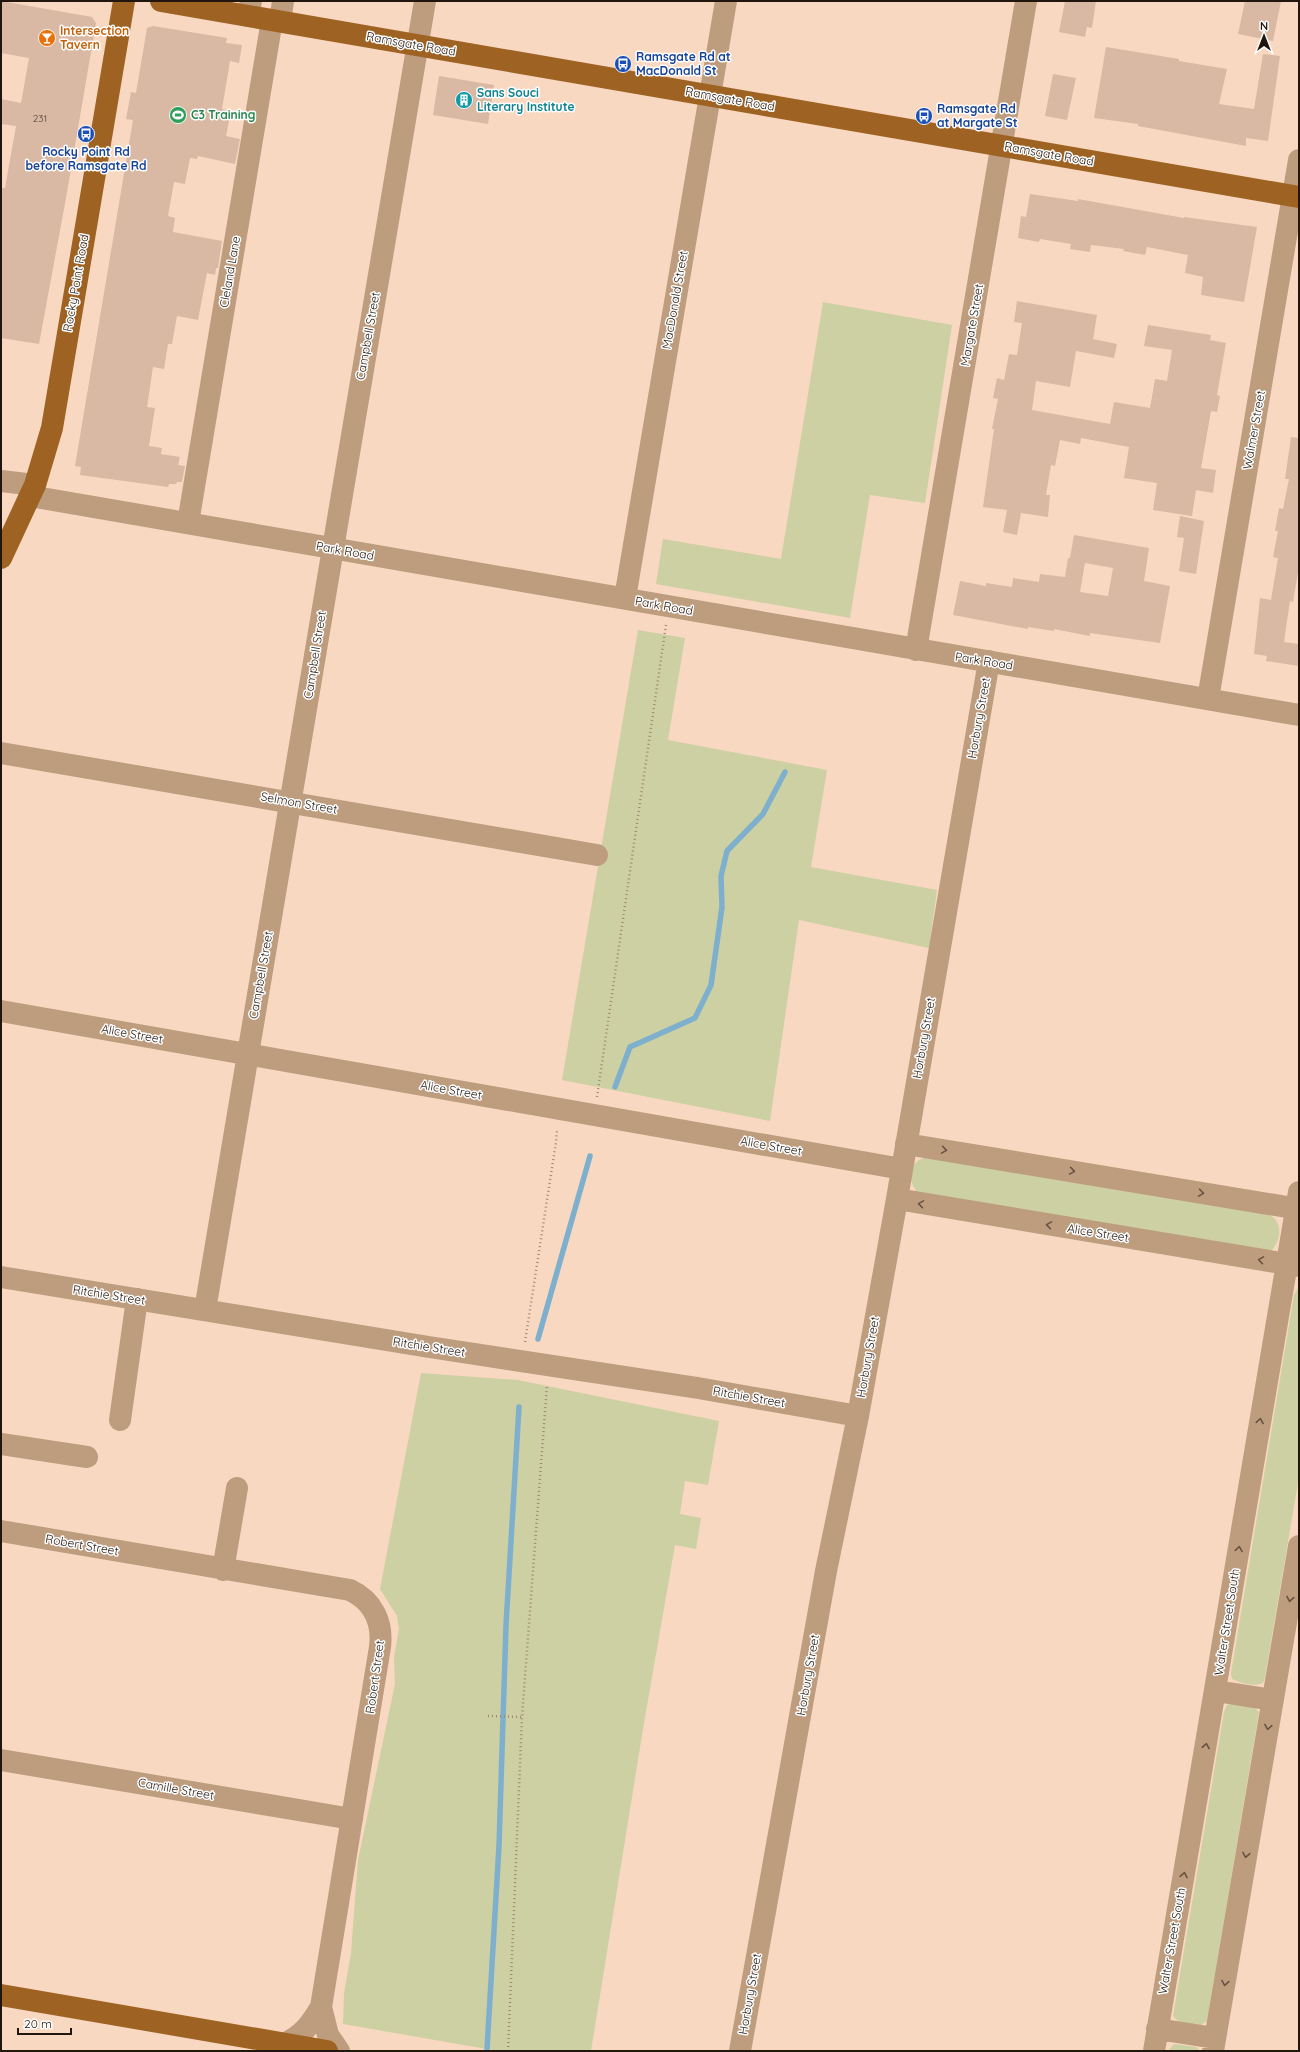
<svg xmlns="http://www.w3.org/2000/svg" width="1300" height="2052" font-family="Quicksand,sans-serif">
<rect width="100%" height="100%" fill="#f9d8c2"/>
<path fill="#ccd0a2" d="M823 302 952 325 925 503 870 495 850 618 656 584 663 539 781 559Z
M638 630 685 638 668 740 827 770 811 867 937 890 929 948 799 920 770 1121 562 1080Z
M927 1157 1267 1214C1284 1220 1282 1241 1270 1252L917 1192C906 1179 909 1161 927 1157Z
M1299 1286V1477L1265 1677 1263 1683C1254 1687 1240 1683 1232 1679L1231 1673 1294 1295Z
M421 1373 518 1380 719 1421 708 1485 685 1481 680 1514 701 1518 696 1549 675 1545 643 1729 591 2051H498L343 2024 344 1993 351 1953 358 1860 395 1684 394 1657 399 1629 397 1616 380 1589Z
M1234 1703 1254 1707 1259 1712 1207 2021 1201 2025 1180 2023 1173 2016 1224 1712 1227 1705Z
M1174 2044 1196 2047 1200 2051H1168Z"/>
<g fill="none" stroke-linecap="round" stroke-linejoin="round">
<path stroke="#7eb0cd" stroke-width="5.5" d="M615 1087 630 1047 695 1018 711 985 722 907 721 876 727 851 763 814 785 772
M538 1339 590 1156
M487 2049 499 1846 506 1625 519 1407"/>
</g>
<path fill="#d9b9a4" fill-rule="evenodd" d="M1 1 92 17 96 23 66 198 39 344 1 338V188H5L16 126 1 124V99L21 103 29 58 1 53Z
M1065 1H1096L1092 28 1087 27 1085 37 1059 32Z
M1245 1H1281L1273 41 1238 34Z
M153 26 227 38 226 43 242 45 239 63 230 61 222 109 231 111 226 136 240 139 235 164 198 156 197 159 190 158 185 184 174 182 168 216 175 218 173 232 222 241 218 268H216L215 275 207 273 198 320 177 316 172 344H168L164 369 153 367 147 407 155 408 149 446 162 448 161 454 180 457 178 465 185 466 182 482H177L176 484H169L168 487 80 475 81 467 75 466 133 120 126 119 131 92 136 93 147 28Z
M1106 47 1179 59V61L1227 69 1219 104 1254 109 1263 54 1280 56 1268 141 1246 138V146L1138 126V124L1094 118Z
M1053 74 1076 78 1067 120 1045 116Z
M439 76 494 85 488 124 433 115Z
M1030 194 1078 201V199L1184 218V217L1257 227 1244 302 1201 295 1203 277 1185 273 1188 255 1147 247 1145 255 1123 251 1124 249 1091 245 1090 252 1070 249 1071 244 1040 239 1039 242 1018 238 1021 216 1026 217Z
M1017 301 1097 315 1093 339 1117 344 1114 358 1076 351 1070 387 1036 381 1032 410 1110 424 1114 402 1150 408 1155 379 1167 381 1172 350 1144 346 1148 325 1211 335 1210 340 1226 343 1217 395 1220 396 1217 412 1211 411 1201 468 1216 470 1213 493 1196 490 1192 516 1153 510 1157 483 1124 478 1129 447 1081 438 1080 444 1060 440 1055 466 1051 465 1046 495H1050L1048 517 1021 513 1017 535 1003 532 1007 510 983 507 994 429H992L998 399 993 398 997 378 1004 380 1009 354 1017 355 1022 323 1014 322Z
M1291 437 1299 438V566L1293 602 1290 601 1284 642 1299 644V666L1266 661 1267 656 1254 654 1260 598 1271 600 1278 558 1273 557 1278 531H1275L1279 508 1283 509 1289 479H1285Z
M1180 516 1204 521 1196 574 1179 571 1184 538 1177 537Z
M1074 535 1149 548 1144 581 1170 586 1160 643 1090 633V636L1054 629V631L1028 627V629L953 615 960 581 986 586V583L1012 587 1013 578 1039 582 1040 574 1065 577 1068 558H1070ZM1085 563 1113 568 1108 596 1080 592Z"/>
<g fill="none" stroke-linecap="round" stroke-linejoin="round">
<path stroke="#a08878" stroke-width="2.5" stroke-dasharray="1 3" stroke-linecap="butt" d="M597 1097 666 625
M525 1342 556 1142 557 1129
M488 1716 522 1717
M508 2051 522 1717 547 1385"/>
<path stroke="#be9d7f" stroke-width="22" d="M248 16 251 1
M280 22 283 1
M1 481 35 485
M30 496 1299 715
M188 523 272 20
M625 598 726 1
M916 650 1026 1
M1208 699 1299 160
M1 753 597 855
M1 1011 902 1169
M906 1144 1299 1209
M897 1199 1299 1266
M1 1277 429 1347 698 1388 858 1416
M205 1310 425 1
M120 1420 137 1299
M1 1444 87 1457
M1 1531 350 1590C373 1601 383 1622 380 1647L321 2007C310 2025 303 2035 284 2044
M223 1570 237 1488
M1216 1691 1272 1700
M1 1760 352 1819
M321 2007 328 2035 339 2051
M1157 2029 1215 2038
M740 2051 826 1571 858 1416 897 1199 989 661
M1154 2051 1299 1192
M1213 2051 1299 1546"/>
<path stroke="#9e6322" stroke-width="22" d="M161 1 1299 197
M1 558 35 485 52 428 124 1
M1 1995 327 2051"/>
</g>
<defs><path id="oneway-chevron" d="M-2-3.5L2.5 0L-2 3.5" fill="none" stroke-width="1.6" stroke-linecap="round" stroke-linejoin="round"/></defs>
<g stroke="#685341">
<use href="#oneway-chevron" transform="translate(944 1150) rotate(9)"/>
<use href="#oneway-chevron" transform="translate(1072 1171) rotate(9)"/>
<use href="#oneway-chevron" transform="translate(1201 1193) rotate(9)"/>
<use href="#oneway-chevron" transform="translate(921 1204) rotate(-171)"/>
<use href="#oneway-chevron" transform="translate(1049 1225) rotate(-171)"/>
<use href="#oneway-chevron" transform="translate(1261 1260) rotate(-171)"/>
<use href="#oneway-chevron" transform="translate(1260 1421) rotate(-81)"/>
<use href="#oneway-chevron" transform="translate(1239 1549) rotate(-81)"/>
<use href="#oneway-chevron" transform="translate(1290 1599) rotate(100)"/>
<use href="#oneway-chevron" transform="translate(1268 1727) rotate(99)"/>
<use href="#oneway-chevron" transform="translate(1206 1746) rotate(-80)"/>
<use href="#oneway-chevron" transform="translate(1246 1855) rotate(100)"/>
<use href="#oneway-chevron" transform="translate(1184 1875) rotate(-80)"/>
<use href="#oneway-chevron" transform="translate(1225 1983) rotate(99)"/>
</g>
<defs>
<g id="bar-disc" transform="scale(0.9)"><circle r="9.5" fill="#e8710a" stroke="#fff"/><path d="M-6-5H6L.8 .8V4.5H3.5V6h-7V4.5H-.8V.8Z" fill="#fff"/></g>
<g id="bus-disc" transform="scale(0.9)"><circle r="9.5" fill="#1a4fb4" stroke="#fff"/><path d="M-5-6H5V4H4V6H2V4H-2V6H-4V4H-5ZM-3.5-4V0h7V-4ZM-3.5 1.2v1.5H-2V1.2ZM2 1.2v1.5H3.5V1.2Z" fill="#fff"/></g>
<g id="building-disc" transform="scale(0.9)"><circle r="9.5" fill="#0f9aa8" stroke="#fff"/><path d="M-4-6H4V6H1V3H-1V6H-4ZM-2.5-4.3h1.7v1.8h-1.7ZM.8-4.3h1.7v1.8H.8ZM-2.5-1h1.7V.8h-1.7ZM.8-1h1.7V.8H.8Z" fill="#fff"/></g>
<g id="stadium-disc" transform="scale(0.9)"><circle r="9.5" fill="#2e9e5b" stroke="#fff"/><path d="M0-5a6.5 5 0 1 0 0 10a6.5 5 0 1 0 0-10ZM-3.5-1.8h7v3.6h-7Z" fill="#fff"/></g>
</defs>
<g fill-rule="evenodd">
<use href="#bar-disc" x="47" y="38"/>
<use href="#bus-disc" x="623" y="64"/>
<use href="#building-disc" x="464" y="100"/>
<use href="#stadium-disc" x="178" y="115"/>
<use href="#bus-disc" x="924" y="116"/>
<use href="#bus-disc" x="86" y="134"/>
</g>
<g text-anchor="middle" stroke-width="3" stroke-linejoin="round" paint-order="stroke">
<g font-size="10" fill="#4f3f34">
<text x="40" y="122">231</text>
</g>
<g font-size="12" font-weight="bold" fill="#c56008" stroke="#fff" text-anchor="start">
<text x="60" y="35">Intersection<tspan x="60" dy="14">Tavern</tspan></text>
</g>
<g font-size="12" fill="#21160e" stroke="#fff">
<text transform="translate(411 44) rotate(10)" y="4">Ramsgate Road</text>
<text transform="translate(730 99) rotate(10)" y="4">Ramsgate Road</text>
<text transform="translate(1049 154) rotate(10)" y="4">Ramsgate Road</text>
<text transform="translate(230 272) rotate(-80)" y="4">Cleland Lane</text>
<text transform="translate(76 283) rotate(-80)" y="4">Rocky Point Road</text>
<text transform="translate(675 300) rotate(-80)" y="4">MacDonald Street</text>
<text transform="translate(972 325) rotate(-80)" y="4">Margate Street</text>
<text transform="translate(368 336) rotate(-80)" y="4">Campbell Street</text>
<text transform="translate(1254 430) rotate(-80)" y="4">Walmer Street</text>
<text transform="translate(345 551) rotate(10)" y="4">Park Road</text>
<text transform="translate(664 606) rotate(10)" y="4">Park Road</text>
<text transform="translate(315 655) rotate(-81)" y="4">Campbell Street</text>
<text transform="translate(984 661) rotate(9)" y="4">Park Road</text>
<text transform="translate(979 718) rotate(-80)" y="4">Horbury Street</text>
<text transform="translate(299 803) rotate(10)" y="4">Selmon Street</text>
<text transform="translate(261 975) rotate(-80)" y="4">Campbell Street</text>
<text transform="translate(132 1034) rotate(10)" y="4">Alice Street</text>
<text transform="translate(924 1038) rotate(-80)" y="4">Horbury Street</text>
<text transform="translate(451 1090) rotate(10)" y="4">Alice Street</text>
<text transform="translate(771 1146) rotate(10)" y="4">Alice Street</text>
<text transform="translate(1098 1233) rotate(9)" y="4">Alice Street</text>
<text transform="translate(109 1295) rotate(9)" y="4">Ritchie Street</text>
<text transform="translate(429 1347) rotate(9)" y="4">Ritchie Street</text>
<text transform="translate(868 1357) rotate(-80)" y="4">Horbury Street</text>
<text transform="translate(749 1397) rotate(10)" y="4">Ritchie Street</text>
<text transform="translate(82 1545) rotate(10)" y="4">Robert Street</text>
<text transform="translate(1227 1622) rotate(-81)" y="4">Walter Street South</text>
<text transform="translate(808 1675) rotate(-80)" y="4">Horbury Street</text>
<text transform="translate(375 1677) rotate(-82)" y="4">Robert Street</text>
<text transform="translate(176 1789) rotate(10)" y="4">Camille Street</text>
<text transform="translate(1172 1941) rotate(-80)" y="4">Walter Street South</text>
<text transform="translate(750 1994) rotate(-80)" y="4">Horbury Street</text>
</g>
<g font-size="12" font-weight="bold" fill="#164399" stroke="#fff" text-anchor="start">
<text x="636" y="61">Ramsgate Rd at<tspan x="636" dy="14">MacDonald St</tspan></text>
<text x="937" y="113">Ramsgate Rd<tspan x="937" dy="14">at Margate St</tspan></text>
<text x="86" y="156" text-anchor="middle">Rocky Point Rd<tspan x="86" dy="14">before Ramsgate Rd</tspan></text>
</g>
<g font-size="12" font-weight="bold" fill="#0d838f" stroke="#fff" text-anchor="start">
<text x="477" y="97">Sans Souci<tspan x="477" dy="14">Literary Institute</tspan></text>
</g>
<g font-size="12" font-weight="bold" fill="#27864d" stroke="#fff" text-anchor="start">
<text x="191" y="119">C3 Training</text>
</g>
</g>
<rect width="1300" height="2052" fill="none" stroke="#21160e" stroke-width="4"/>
<g transform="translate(1264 36)" stroke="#ffffff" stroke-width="3" paint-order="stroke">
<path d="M0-3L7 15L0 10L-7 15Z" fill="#21160e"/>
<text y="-6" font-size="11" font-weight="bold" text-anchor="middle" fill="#21160e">N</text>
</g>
<path d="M18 2028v6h53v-6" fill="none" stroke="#21160e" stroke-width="2"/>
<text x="24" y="2028" font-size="12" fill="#21160e" stroke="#ffffff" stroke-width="3" paint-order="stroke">20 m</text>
</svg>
